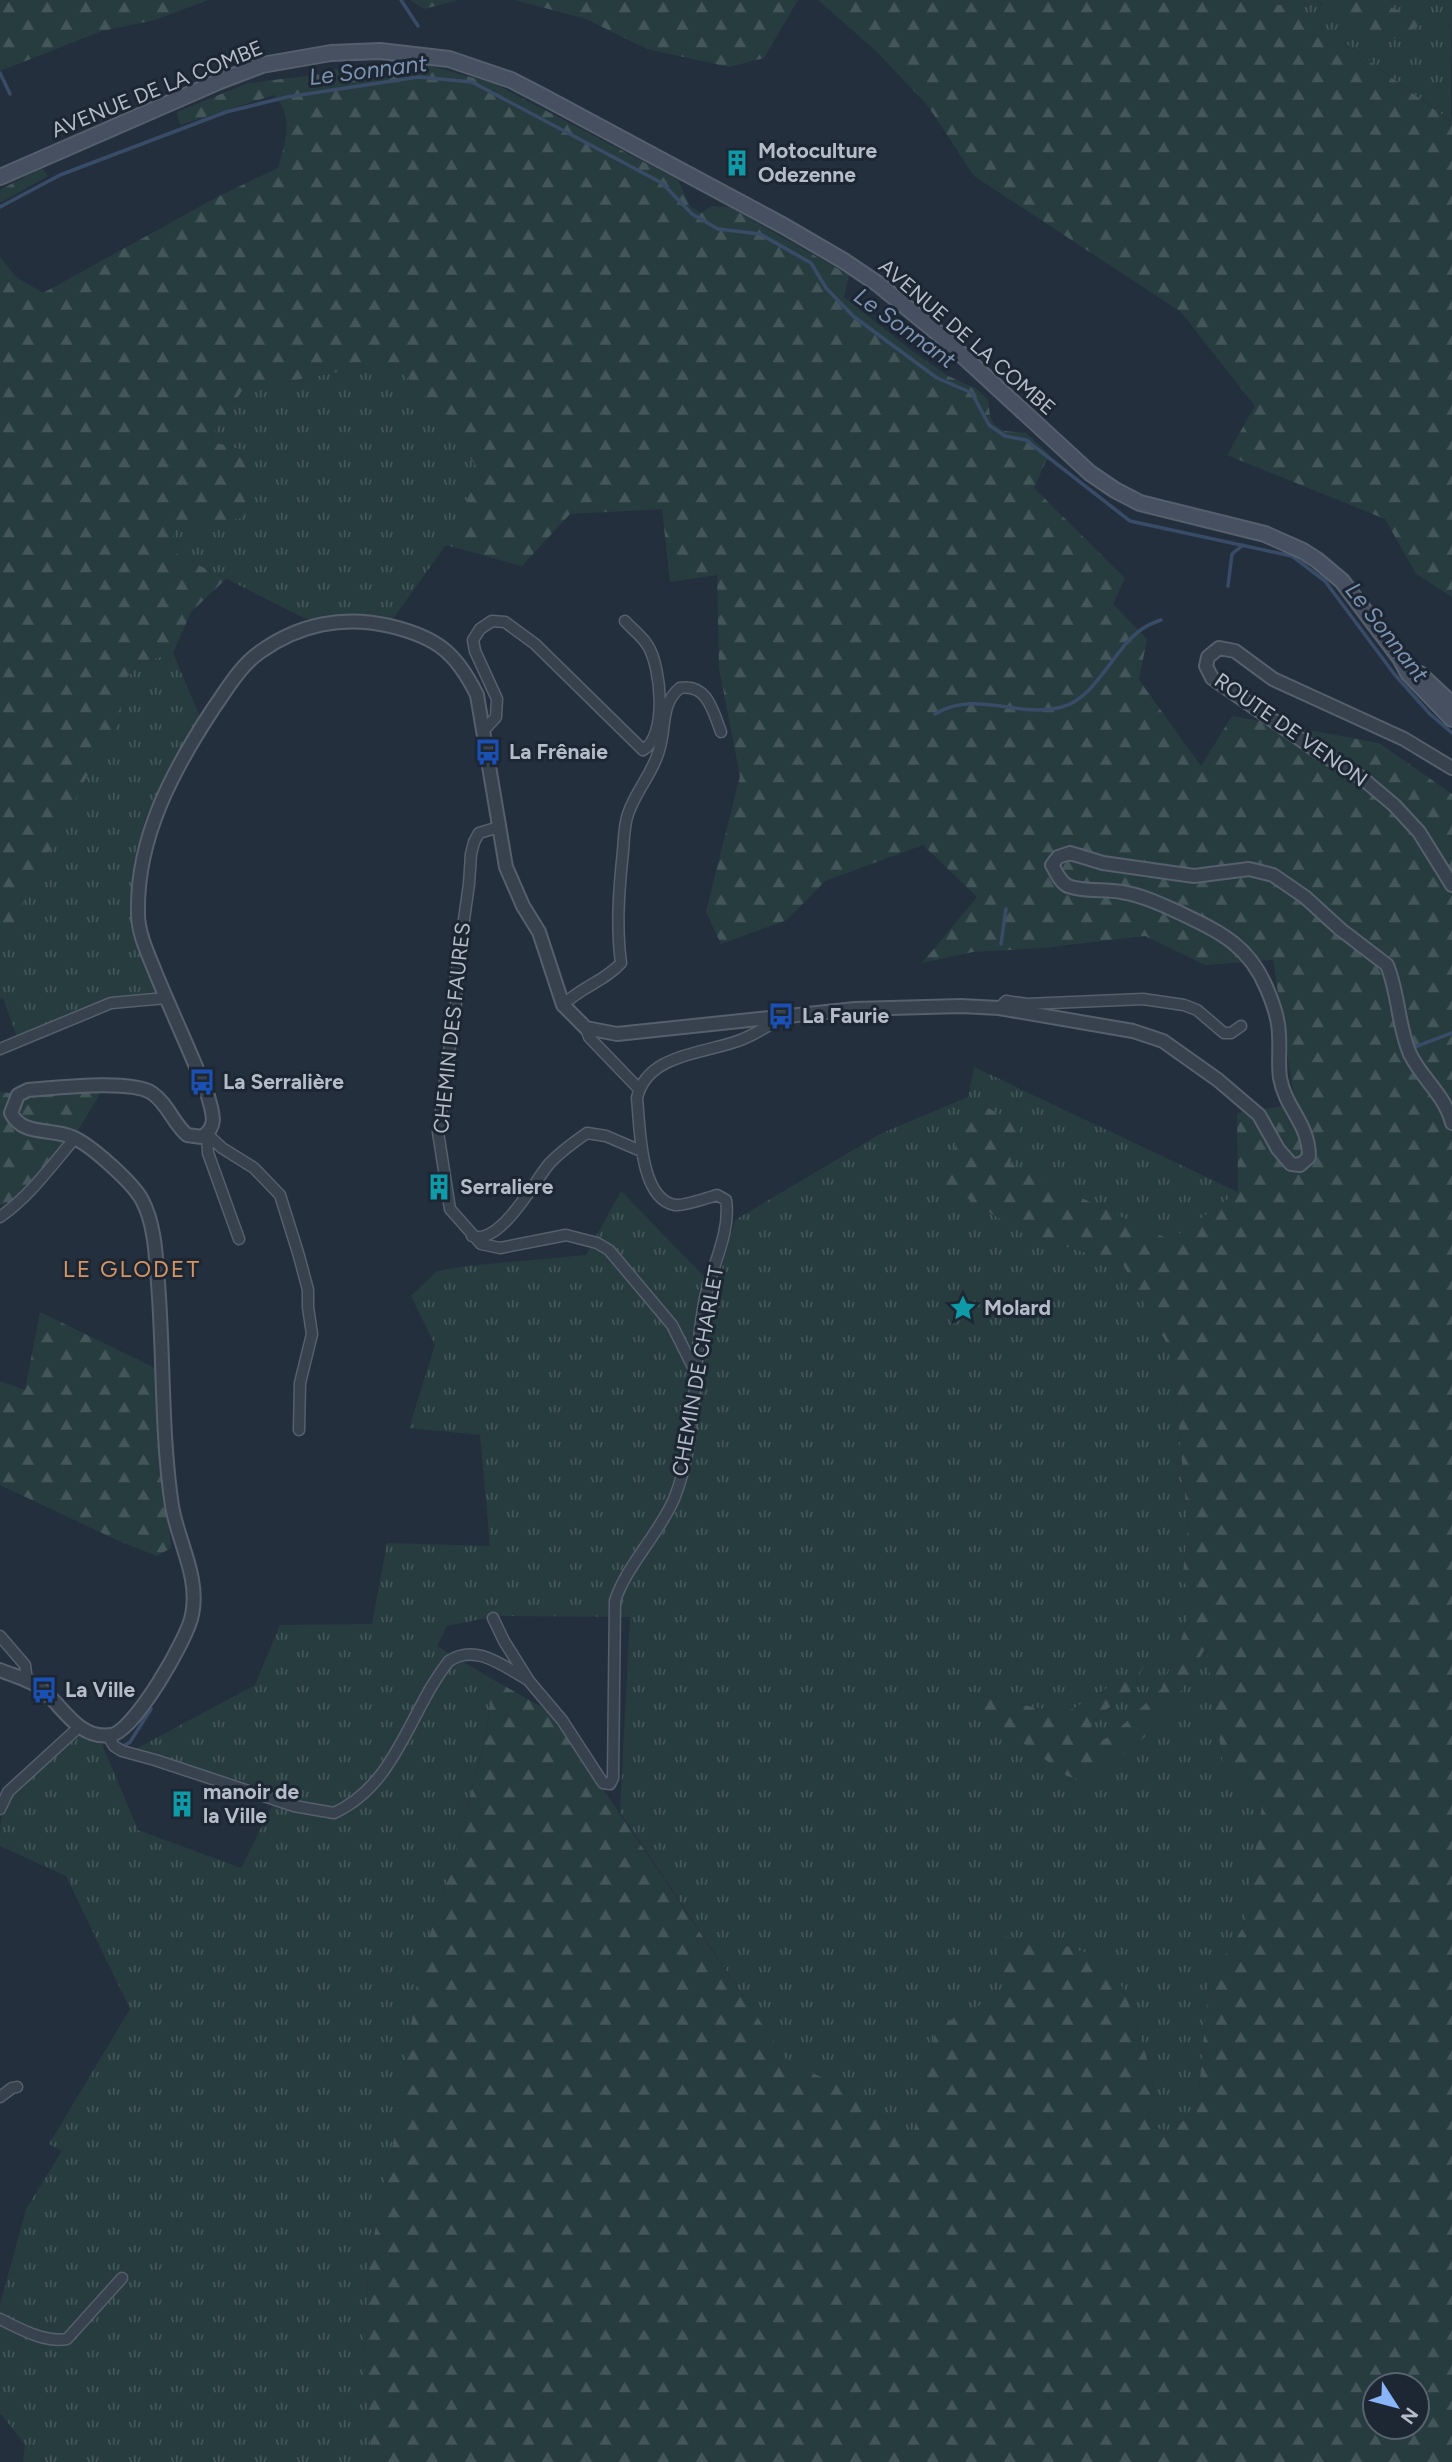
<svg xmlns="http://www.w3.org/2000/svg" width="1452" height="2462" font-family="Figtree,sans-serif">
<defs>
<pattern id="grass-tufts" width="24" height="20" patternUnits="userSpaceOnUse" patternTransform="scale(1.75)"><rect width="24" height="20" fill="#263c3f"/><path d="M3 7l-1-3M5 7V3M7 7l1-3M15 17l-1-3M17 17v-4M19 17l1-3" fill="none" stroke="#435659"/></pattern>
<pattern id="forest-firs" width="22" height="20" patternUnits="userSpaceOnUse" patternTransform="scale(1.75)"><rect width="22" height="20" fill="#263c3f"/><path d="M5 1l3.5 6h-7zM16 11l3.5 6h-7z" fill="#435659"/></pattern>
</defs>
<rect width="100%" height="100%" fill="#242f3e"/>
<path fill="url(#grass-tufts)" d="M1256 0H1317L1321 5 1372 0H1452L1451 121 1294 5H1255Z
M382 363 404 374 436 409 480 472 446 545 392 620 369 630 304 618 171 551 173 530 208 442 242 391Z
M173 653 200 717 145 818 132 893 137 946 157 996 110 998 17 1037 3 998 0 999V950L84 782 120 719 124 681 138 664Z
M974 1067 1238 1192 1170 1241 1009 1164 968 1098 1024 1234 1122 1263 1172 1353 1188 1527 1182 1580 1197 1594 1175 1657 1161 1689 1111 1736 1095 1743 1089 1733C1098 1709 1110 1710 1128 1695 1135 1689 1140 1675 1143 1666L1073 1709 1056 1712 962 1691 1088 1783 1146 1736 1173 1704 1206 1645 1223 1764 1263 1798 1244 1926 1209 1981 1197 2111 1169 2131 1149 2127 1153 2078 1133 2014 1111 1961 1005 1992 954 2019 937 2024 911 2145 885 2117 838 2085 787 2061 620 1812 630 1617 497 1616 447 1626 437 1646 492 1679 487 1730 452 1866 419 1968 400 2109 369 2260 364 2356 372 2462H23L25 2445 2 2415H0V2305L26 2209 62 2151 49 2144 130 2009 66 1876 0 1846C0 1838 0 1827 1 1819 14 1783 51 1759 78 1734L102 1744 138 1830 241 1868 279 1792 132 1751 255 1685 280 1625 372 1624 387 1543 490 1546 480 1435 409 1428 435 1345 411 1296 437 1271 466 1266 586 1255 621 1191 716 1289 735 1220 880 1134 968 1097Z"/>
<path fill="url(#forest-firs)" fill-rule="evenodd" d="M0 0H208L155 20 102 31 0 71Z
M410 0H458L424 9Z
M515 0H798L764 58 729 67 647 49 586 19Z
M818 0H1256V5H1294L1450 121 1452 115V597L1416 574 1385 519 1227 455 1255 406 1181 312 974 176 928 106 877 52Z
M1317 0H1372L1427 22 1374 49Z
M385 63 425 64 495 84 678 180 690 206 701 213 712 206 729 207 849 275 844 297 911 350 948 376 977 389 988 400 990 416 994 424 1004 431 1026 433 1049 454 1034 488 1125 578 1113 604 1147 639 1139 680 1201 766 1232 716 1379 743 1452 794V2462H372L364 2356 369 2260 400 2109 419 1968 452 1866 487 1731 492 1679 551 1712 787 2061 838 2085 885 2117 911 2144 937 2024 954 2019 1005 1992 994 1936 1051 1941 1111 1961 1133 2014 1153 2078 1149 2127 1169 2131 1197 2111 1209 1981 1244 1926 1263 1798 1223 1764 1206 1647 1173 1704 1146 1736 1088 1783 1067 1776 978 1709 961 1691 1056 1712 1073 1709 1144 1665C1139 1674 1136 1689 1128 1695 1110 1711 1099 1706 1089 1733L1095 1743 1111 1736 1161 1689 1175 1657 1197 1594 1182 1581 1188 1527 1172 1353 1122 1263 1024 1234 946 1185 968 1097 1019 1125 1010 1164 1170 1240 1238 1192 1237 1113 1295 1104 1273 960 1205 965 1145 936 1042 948 973 952 922 963 977 897 923 845 825 881 787 920 721 944 706 912 740 776 719 668 717 575 670 582 662 509 570 514 522 566 446 545 480 472 436 409 404 374 382 363 242 391 209 441 255 453 242 518 174 530 171 551 226 579 191 612 173 653 138 664 124 681 120 719 84 782 0 950V257L16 277 43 293 221 195 278 168C285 141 295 119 274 95L180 125 177 112 248 83 316 75 347 66ZM1375 2385H1417V2427H1375Z
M42 168 48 176 0 203V190Z
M0 1092 32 1095 101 1092 77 1132 63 1144 17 1200 0 1205Z
M40 1312 159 1370V1418L171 1548 157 1556 119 1541 0 1485V1381L25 1390Z"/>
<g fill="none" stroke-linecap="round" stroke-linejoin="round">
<path stroke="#394c67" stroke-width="3.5" d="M401 0 418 26
M0 73 10 94
M0 207 60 175 226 112 287 97 418 77 472 82 662 183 692 214 718 229 760 234 811 263 826 288 853 316 937 378 972 393 989 425 1005 436 1026 440 1130 521 1292 556 1325 581 1395 675 1430 714 1452 733
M1228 586 1232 554 1243 545
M935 714C976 689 1019 719 1062 707 1096 698 1114 648 1142 629 1148 625 1155 622 1161 620
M1001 944 1006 909
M1412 1048 1452 1033
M122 1747 130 1742 151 1709"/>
<g stroke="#565f6c" stroke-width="13">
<path id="minor" d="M484 730 496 717 497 699 475 651 473 640 480 629 492 621 505 622 535 644 643 750C668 736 661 667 648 646 643 637 632 629 625 621
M499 827 479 833 474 842 471 854 469 884 456 976V1003L438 1132 450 1209 481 1244 500 1248 566 1235 597 1243 609 1250 672 1325 695 1371
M563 1005C581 987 605 981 621 963 616 925 619 889 623 851 624 839 624 825 628 814 636 790 654 772 660 747 666 725 661 703 680 688 707 683 713 711 721 732
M999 1008 1006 1001 1027 1004 1143 999 1184 1005 1197 1010 1224 1033H1231L1241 1026
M586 1028 589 1037 639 1089
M0 1049 111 1003 166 998
M207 1134 222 1148 254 1168 280 1195 299 1256 308 1290V1307L312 1334 300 1383 299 1430
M207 1134 208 1153 239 1239
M0 1217C30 1196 51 1166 75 1138
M472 1236C500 1246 534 1182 549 1164 560 1152 574 1142 587 1133L606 1136 641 1151
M493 1618 504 1641 529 1681 562 1720 603 1783 610 1784 613 1778 615 1601C626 1566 659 1534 674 1499 700 1435 691 1365 705 1298 712 1266 731 1232 726 1200L717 1195C707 1198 684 1206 675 1205 639 1199 640 1125 637 1098 647 1052 708 1054 743 1039 753 1035 763 1029 773 1023L774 1017
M0 1636 25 1665 27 1681
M108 1736 114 1746 122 1751 155 1760 294 1806 334 1813C397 1784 409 1711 449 1661 476 1643 503 1666 528 1680
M0 1809 8 1792 79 1727
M0 2097 12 2088 17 2087
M0 2319C20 2329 45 2343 67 2339L122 2278"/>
</g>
<g stroke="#565f6c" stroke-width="16">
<path id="tertiary" d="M1452 768 1404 739 1273 679 1235 651 1219 648 1208 657 1206 666 1212 678 1320 753 1362 778 1394 805 1419 832 1452 885
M0 1670C14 1676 32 1680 43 1690 63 1707 79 1740 111 1735 134 1732 188 1638 192 1615 200 1577 178 1542 172 1506 161 1433 164 1357 158 1283 156 1257 155 1224 142 1200 133 1183 90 1144 72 1137 51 1128 22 1136 11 1113L18 1095 28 1090C56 1088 130 1079 152 1093 168 1104 173 1123 187 1135L202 1137C219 1126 212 1112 208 1096 192 1055 173 1015 156 974 149 956 138 934 138 914 136 838 173 770 213 709 227 689 240 666 260 652 299 624 344 615 390 626 436 637 456 652 477 695L506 867 523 906 539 932 563 1005 586 1028 617 1034 855 1009 961 1006 999 1008 1133 1031 1163 1041 1218 1080 1259 1115 1278 1149 1291 1164 1300 1165 1309 1157C1309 1123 1286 1110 1280 1078 1278 1064 1280 1050 1279 1035 1279 1020 1273 1003 1267 989 1248 943 1217 931 1176 911 1158 903 1141 895 1121 892 1105 889 1083 892 1068 886 1060 882 1056 872 1052 865L1058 857 1070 853 1103 863 1194 876 1249 869 1273 875 1305 897 1340 929 1387 965C1399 994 1398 1027 1410 1054 1422 1079 1445 1095 1452 1123"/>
</g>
<g stroke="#565f6c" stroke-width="18">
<path id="secondary" d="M0 177 220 81 262 65 331 53 380 51 449 59 511 80 542 96 784 226 844 261 878 284 939 334 1090 473 1115 490 1140 503 1265 534 1303 551 1317 560 1342 581 1400 658 1408 673 1452 719
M1420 674 1452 704"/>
</g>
<use href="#minor" stroke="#38414e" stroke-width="10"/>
<use href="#tertiary" stroke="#38414e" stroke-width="12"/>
<use href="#secondary" stroke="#465061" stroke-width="14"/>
</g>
<defs>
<g id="building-bare" transform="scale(2.1)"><path d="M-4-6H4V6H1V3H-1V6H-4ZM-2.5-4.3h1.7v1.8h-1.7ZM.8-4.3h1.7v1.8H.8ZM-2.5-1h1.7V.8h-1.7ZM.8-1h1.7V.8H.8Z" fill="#0f9aa8" stroke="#1d2633" stroke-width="2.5" paint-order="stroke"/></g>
<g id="bus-bare" transform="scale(2.1)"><path d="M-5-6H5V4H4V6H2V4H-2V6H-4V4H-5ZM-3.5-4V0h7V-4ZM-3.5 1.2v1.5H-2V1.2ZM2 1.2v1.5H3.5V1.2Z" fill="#1a4fb4" stroke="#1d2633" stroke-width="2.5" paint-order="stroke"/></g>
<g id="sight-bare" transform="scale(2.1)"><path d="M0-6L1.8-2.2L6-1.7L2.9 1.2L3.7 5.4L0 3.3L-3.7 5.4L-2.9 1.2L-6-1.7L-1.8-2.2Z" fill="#0f9aa8" stroke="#1d2633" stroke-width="2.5" paint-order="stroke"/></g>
</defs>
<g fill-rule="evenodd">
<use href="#building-bare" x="737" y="163"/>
<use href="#bus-bare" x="488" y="752"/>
<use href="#bus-bare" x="781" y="1016"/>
<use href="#bus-bare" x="202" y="1082"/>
<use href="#building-bare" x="439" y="1187"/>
<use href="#sight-bare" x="963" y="1308"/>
<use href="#bus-bare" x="44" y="1690"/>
<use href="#building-bare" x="182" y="1804"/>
</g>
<g text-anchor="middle" stroke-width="6" stroke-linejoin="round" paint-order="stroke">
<g font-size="21" fill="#b4bcc9" stroke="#1d2633">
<text transform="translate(157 89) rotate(-22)" y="7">AVENUE DE LA COMBE</text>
<text transform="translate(967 337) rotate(41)" y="7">AVENUE DE LA COMBE</text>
<text transform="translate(1291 730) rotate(35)" y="7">ROUTE DE VENON</text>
<text transform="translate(452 1028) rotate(-84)" y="7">CHEMIN DES FAURES</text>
<text transform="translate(698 1371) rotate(-80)" y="7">CHEMIN DE CHARLET</text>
</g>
<g font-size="21" font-weight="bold" fill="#b4bcc9" stroke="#1d2633" text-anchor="start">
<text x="758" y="158">Motoculture<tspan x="758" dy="24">Odezenne</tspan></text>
<text x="509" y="759">La Frênaie</text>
<text x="802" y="1023">La Faurie</text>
<text x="223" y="1089">La Serralière</text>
<text x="460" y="1194">Serraliere</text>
<text x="984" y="1315">Molard</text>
<text x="65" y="1697">La Ville</text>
<text x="203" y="1799">manoir de<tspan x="203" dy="24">la Ville</tspan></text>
</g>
<g font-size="23" font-style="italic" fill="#7c92b1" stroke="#1d2633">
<text transform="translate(368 70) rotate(-7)" y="8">Le Sonnant</text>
<text transform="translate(905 328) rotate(36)" y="8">Le Sonnant</text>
<text transform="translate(1387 632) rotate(52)" y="8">Le Sonnant</text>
</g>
<g font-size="23" letter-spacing="2" fill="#d59563" stroke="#1d2633">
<text x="132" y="1277">LE GLODET</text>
</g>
</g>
<g transform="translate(1396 2406) rotate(126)"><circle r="33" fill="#1d2633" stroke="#59626f" stroke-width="2"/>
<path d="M0-5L12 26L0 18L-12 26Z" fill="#8ab4f8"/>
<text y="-10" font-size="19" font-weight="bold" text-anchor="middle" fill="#b4bcc9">N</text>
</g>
</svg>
